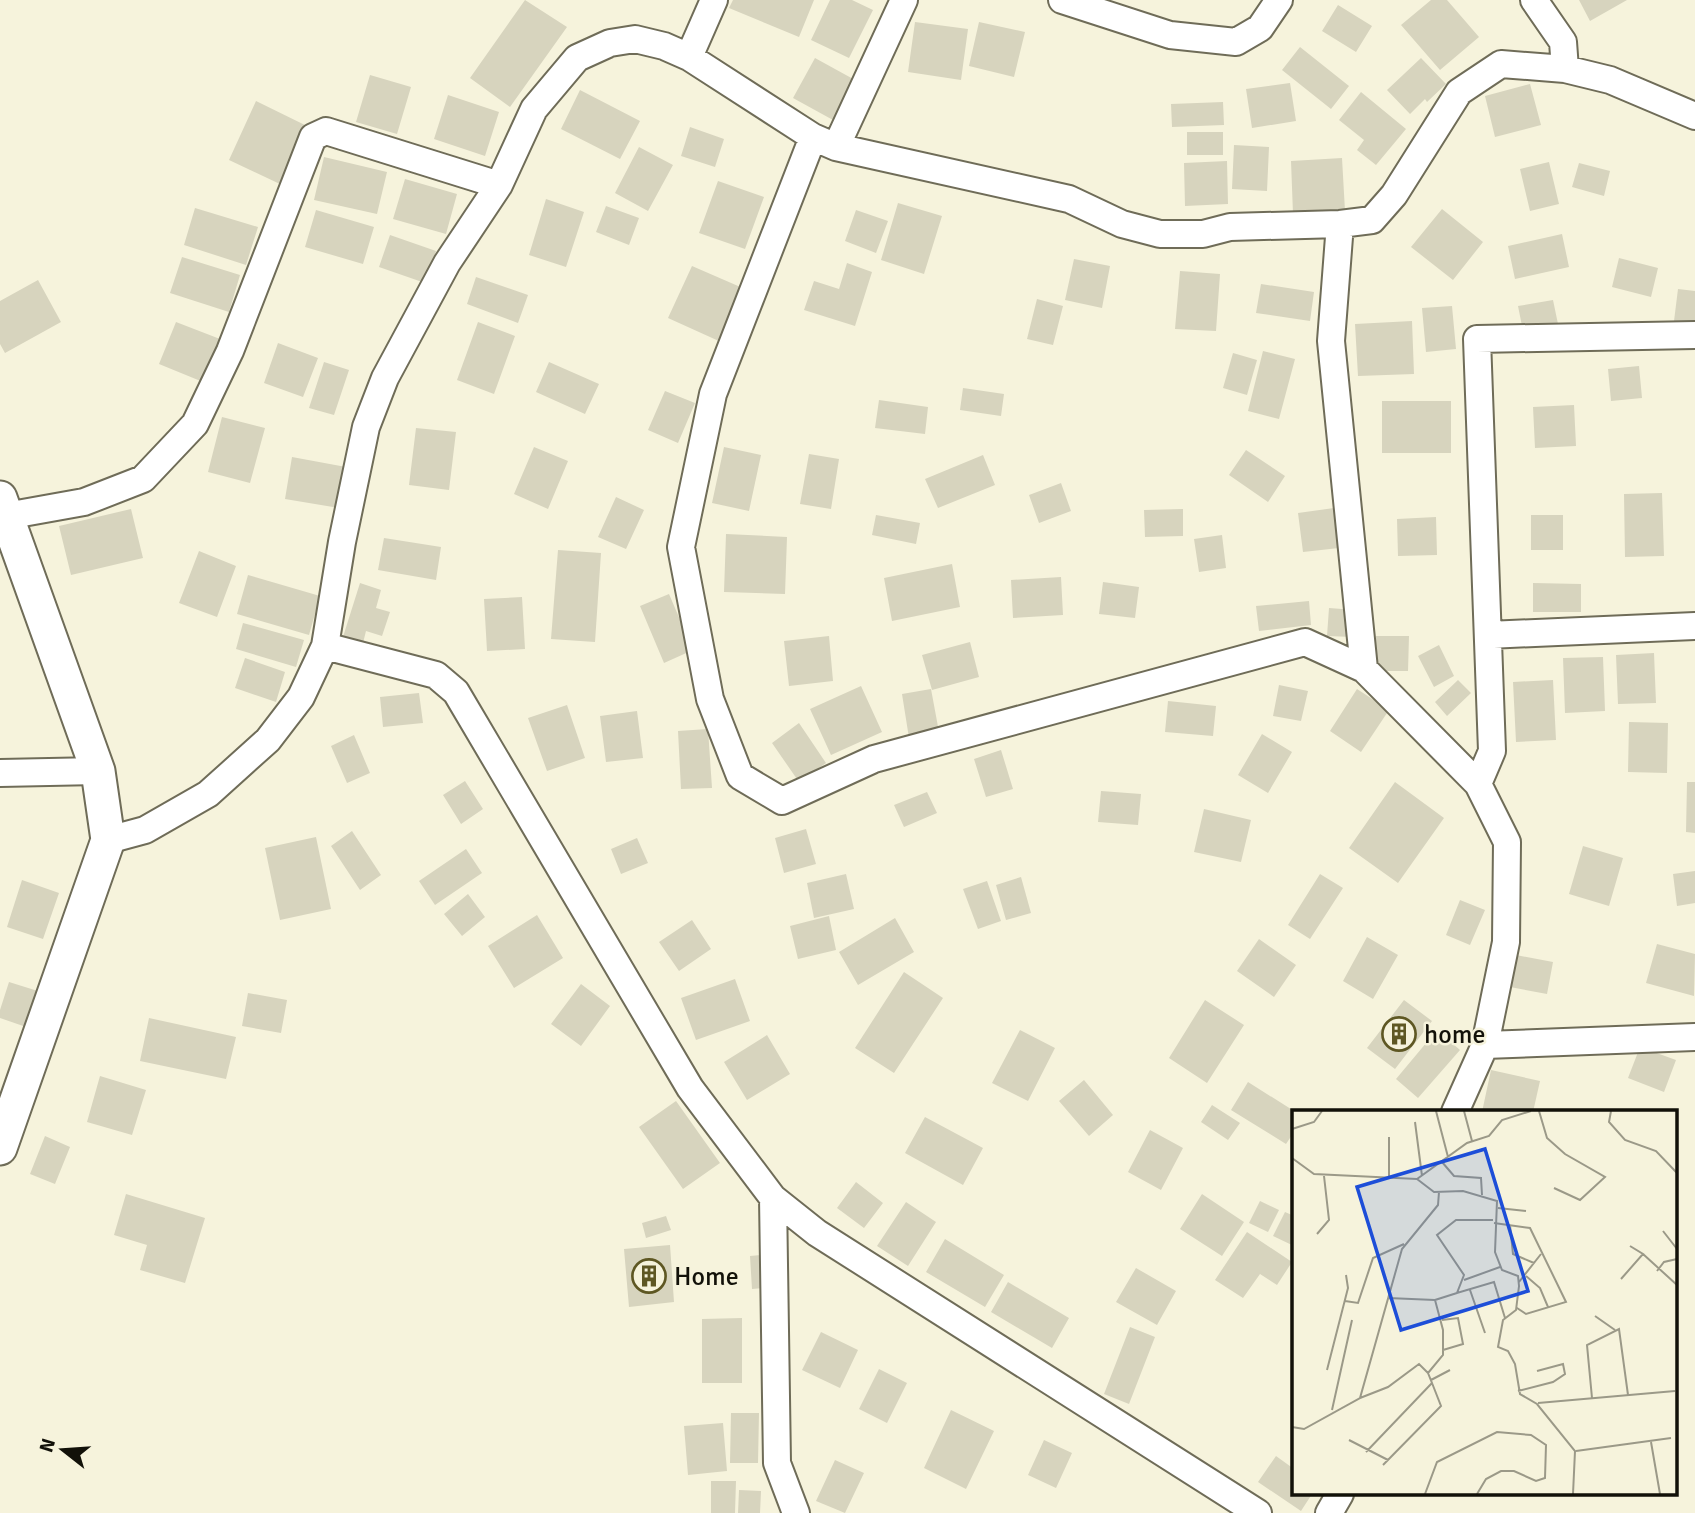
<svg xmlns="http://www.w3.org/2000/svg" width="1695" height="1513" font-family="Signika,sans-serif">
<rect width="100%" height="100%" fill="#f6f3dc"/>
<path fill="#d7d4be" d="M525 0 567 27 510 107 470 78Z
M733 0H814L799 37 729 8Z
M830 0H852L873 10 849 58 811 40Z
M1431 0H1447L1479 37 1440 70 1401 25Z
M1579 0H1627L1590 21Z
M1338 5 1372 26 1356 52 1322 31Z
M915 22 968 29 961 80 908 72Z
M979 22 1025 32 1014 77 969 66Z
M1300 47 1349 86 1331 109 1282 70Z
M815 58 855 80 833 120 793 98Z
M1421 58 1446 84 1427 102 1425 99 1410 114 1387 90Z
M370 75 411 87 397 134 356 122Z
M1290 83 1296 121 1252 128 1246 89Z
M1530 84 1541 125 1495 137 1485 96Z
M580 90 640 121 620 159 561 129Z
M1361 92 1406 129 1376 165 1357 150 1364 140 1339 120Z
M448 95 499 112 485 156 434 139Z
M256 101 309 127 282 185 229 160Z
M1223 102 1224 125 1172 127 1171 104Z
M690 127 724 139 715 167 681 156Z
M1187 132H1223V155H1187Z
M1234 145 1269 147 1267 191 1232 189Z
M639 147 673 165 648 211 615 193Z
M324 157 387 172 377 214 314 200Z
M1342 158 1345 211 1293 214 1291 161Z
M1227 161 1228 204 1185 206 1184 163Z
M1549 162 1559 204 1530 211 1520 169Z
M1579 163 1610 171 1604 196 1572 187Z
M405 179 457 194 446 234 393 219Z
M718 181 764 197 745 249 699 233Z
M546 199 584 212 566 267 529 255Z
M898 203 942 216 924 274 881 260Z
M606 206 639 218 629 245 596 232Z
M195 208 258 227 246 265 184 245Z
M1442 209 1483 242 1453 280 1411 247Z
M316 210 374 227 363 264 305 247Z
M856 210 888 221 876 253 845 241Z
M1562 234 1569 267 1515 279 1508 246Z
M390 235 436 251 425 283 379 267Z
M182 257 240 275 229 312 170 293Z
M1619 258 1658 268 1651 297 1612 287Z
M1074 259 1110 266 1102 308 1065 300Z
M847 263 872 272 855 326 804 310 814 281 839 289Z
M692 266 745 289 721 342 668 318Z
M1180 271 1220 274 1216 331 1175 329Z
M476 277 528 295 518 323 467 304Z
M38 280 61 322 5 353 0 344V301Z
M1261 284 1314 292 1310 321 1256 313Z
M1678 289 1695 291V323L1674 321Z
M1037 299 1063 306 1053 345 1027 339Z
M1553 300 1558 324 1523 331 1518 306Z
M1452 306 1456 349 1426 352 1422 308Z
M1412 321 1414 374 1358 376 1355 324Z
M176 322 220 339 203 382 159 364Z
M478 322 515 336 494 394 457 380Z
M278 343 318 358 303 397 264 383Z
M1263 351 1295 359 1279 419 1248 411Z
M1233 353 1257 360 1247 395 1223 388Z
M324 362 349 370 334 415 309 408Z
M549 362 599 384 585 414 536 392Z
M1639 366 1642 398 1611 401 1608 369Z
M963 388 1004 394 1001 416 960 410Z
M665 391 695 403 678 443 648 430Z
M879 400 928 407 925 434 875 428Z
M1382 401H1451V453H1382Z
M1574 405 1576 446 1535 448 1533 407Z
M222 417 265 428 250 483 208 472Z
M416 428 456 432 449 490 409 485Z
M534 447 568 461 548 509 514 494Z
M724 447 761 455 749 511 712 503Z
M1246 450 1285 476 1268 502 1229 475Z
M809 454 839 459 831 509 800 504Z
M983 455 995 485 938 508 925 479Z
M292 457 346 467 339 508 285 499Z
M1061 483 1071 511 1039 523 1029 495Z
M1662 493 1664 556 1625 557 1624 494Z
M616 497 644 510 626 549 598 537Z
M1334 508 1339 548 1303 552 1298 513Z
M131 509 143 558 71 575 59 526Z
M1183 509V536L1145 537 1144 510Z
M876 515 920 523 916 544 872 535Z
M1531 515H1563V550H1531Z
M1436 517 1437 555 1398 556 1397 519Z
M726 534 787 537 785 594 724 592Z
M1222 535 1226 568 1199 572 1194 539Z
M384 538 441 547 436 580 378 570Z
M558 550 601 553 595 642 551 639Z
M199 551 236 566 217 617 179 603Z
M952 564 960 607 892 621 884 578Z
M248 575 320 596 309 635 237 614Z
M1061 577 1063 615 1013 618 1011 580Z
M1103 582 1139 587 1135 618 1099 614Z
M360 583 381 590 376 608 390 612 382 636 366 631 362 647 342 640Z
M1533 583 1581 584V612H1533Z
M669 594 693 650 664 663 640 606Z
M522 597 525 649 487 651 484 599Z
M1309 601 1311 625 1259 631 1256 606Z
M1329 608 1355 610 1353 637 1327 636Z
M243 623 304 640 296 667 236 649Z
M829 636 833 681 789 686 784 641Z
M1376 636H1409L1408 671H1376Z
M970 642 979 677 932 690 922 655Z
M1439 645 1454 676 1434 687 1418 656Z
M1654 653 1656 703 1618 704 1616 655Z
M1603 657 1605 711 1565 713 1563 658Z
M245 658 285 672 276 702 235 688Z
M1458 680 1471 693 1447 716 1435 702Z
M1553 680 1556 740 1516 742 1513 682Z
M1279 685 1308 691 1301 721 1273 716Z
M861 686 882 732 831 755 810 709Z
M931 689 939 732 909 738 902 694Z
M1357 689 1389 710 1361 752 1330 731Z
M419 693 423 723 383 727 380 697Z
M1168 701 1216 706 1213 736 1165 732Z
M567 705 585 758 547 771 528 718Z
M637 711 643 758 606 762 600 716Z
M1629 722 1668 723 1667 773 1628 772Z
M799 723 826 763 799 782 772 743Z
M708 729 712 788 681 789 678 731Z
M1262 734 1292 752 1268 793 1238 775Z
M354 735 370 773 347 783 331 746Z
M1001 750 1013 789 986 797 974 759Z
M465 781 483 809 461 824 443 795Z
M1395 782 1444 818 1398 883 1349 848Z
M1687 782H1695V833L1686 832Z
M1101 791 1141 794 1138 825 1098 822Z
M927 792 937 813 904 827 894 805Z
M1204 809 1251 820 1241 862 1194 852Z
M806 829 816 864 784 873 775 838Z
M352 831 381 875 360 890 331 846Z
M316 837 331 909 280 920 265 848Z
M637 838 648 863 621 874 611 849Z
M1583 846 1623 858 1609 906 1569 894Z
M466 849 482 873 435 905 419 881Z
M1695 871V903L1677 906 1673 874Z
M846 874 854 909 814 918 807 883Z
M1320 874 1343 888 1310 939 1288 925Z
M1021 877 1031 913 1006 920 996 885Z
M22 880 59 893 43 939 7 927Z
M987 881 1001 921 978 929 963 889Z
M468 894 485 917 462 936 444 914Z
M1460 900 1485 910 1470 945 1446 935Z
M537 915 563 958 514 988 488 946Z
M829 916 836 950 798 959 790 926Z
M895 918 914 952 858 985 839 952Z
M692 920 711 949 679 971 659 942Z
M1367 937 1398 955 1373 999 1343 981Z
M1259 939 1296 965 1274 997 1237 971Z
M1657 944 1695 954 1694 996 1646 983Z
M1516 955 1553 962 1547 994 1510 987Z
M904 972 943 998 894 1073 855 1048Z
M735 979 750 1021 696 1040 681 998Z
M9 982 41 992 29 1028 0 1018V1010Z
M581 984 610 1006 581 1046 551 1024Z
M248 993 287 1000 281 1033 242 1026Z
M1205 1000 1244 1025 1207 1083 1169 1058Z
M1404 1000 1432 1021 1395 1069 1367 1048Z
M149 1018 236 1037 226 1079 140 1061Z
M1020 1030 1055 1048 1028 1101 992 1083Z
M1437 1030 1460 1050 1418 1098 1396 1079Z
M767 1035 790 1074 747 1100 724 1062Z
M1640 1047 1676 1060 1664 1092 1628 1078Z
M1491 1070 1540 1081 1533 1112H1482Z
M100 1076 146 1090 132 1135 87 1122Z
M1084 1080 1113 1115 1089 1136 1059 1101Z
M1248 1082 1294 1111V1132L1286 1144 1231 1110Z
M676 1101 720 1163 683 1189 639 1127Z
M1212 1105 1240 1123 1228 1140 1201 1122Z
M925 1117 983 1148 963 1185 905 1153Z
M1150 1130 1183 1148 1161 1190 1128 1172Z
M45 1136 70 1147 55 1184 30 1174Z
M856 1182 883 1203 864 1228 837 1208Z
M126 1194 205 1218 185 1283 140 1270 147 1245 114 1235Z
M1202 1194 1244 1222 1222 1256 1180 1229Z
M1260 1201 1279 1210 1268 1232 1249 1223Z
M906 1202 936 1222 908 1266 877 1246Z
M1285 1212 1294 1216V1246L1273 1236Z
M666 1216 671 1230 646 1238 642 1223Z
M1247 1232 1292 1262 1277 1285 1260 1274 1243 1298 1215 1280Z
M945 1239 1004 1275 985 1307 926 1272Z
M670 1245 674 1302 629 1307 624 1249Z
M761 1255 764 1288 752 1289 750 1256Z
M1136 1268 1176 1291 1157 1325 1116 1302Z
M1008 1282 1069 1318 1052 1348 991 1312Z
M742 1318V1383H702V1319Z
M1130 1327 1155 1337 1129 1404 1104 1394Z
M821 1332 858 1350 840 1388 802 1370Z
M879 1369 907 1383 887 1423 859 1409Z
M951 1410 994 1431 966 1489 924 1468Z
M731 1413H759L758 1463H730Z
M723 1423 727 1471 688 1475 684 1426Z
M1044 1440 1072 1453 1056 1488 1028 1475Z
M1276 1456 1294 1469V1494H1312L1301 1511 1258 1482Z
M835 1460 864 1473 845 1513 816 1501Z
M711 1481H736L735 1513H711Z
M739 1490 761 1491 760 1513H738Z"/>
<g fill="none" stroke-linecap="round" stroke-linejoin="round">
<g stroke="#6f6c58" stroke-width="30">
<path id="minor" d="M1062 0 1170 35 1236 42 1260 28 1279 0
M1534 0 1563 42 1565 69
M689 57 714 0
M813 137 713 394 681 547 710 699 740 776 782 801 874 759 1305 642 1364 669 1478 784 1492 751 1477 339 1695 335
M836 147 904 0
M1340 224 1331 341 1364 669
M6 516 84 502 143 479 195 424 230 351 313 137 326 131 499 185
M1488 635 1695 626
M325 646 436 675 456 692 690 1088 773 1198 817 1233 1258 1513
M0 773 98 771
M1478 784 1507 842 1506 942 1485 1045 1695 1037
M108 840 145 830 208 794 268 740 301 697 325 646 342 542 366 427 385 378 447 263 499 185 534 109 577 58 610 43 635 39 664 46 689 57 813 137 836 147 1069 199 1122 224 1160 234H1203L1230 227 1340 224 1372 220 1394 195 1459 92 1501 64 1565 69 1610 80 1695 116
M1455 1112 1485 1045
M773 1198 777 1463 796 1513
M1329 1513 1340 1494"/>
</g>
<g stroke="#6f6c58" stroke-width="37">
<path id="tertiary" d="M0 498 98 771 108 840 0 1148"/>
</g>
<use href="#minor" stroke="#fff" stroke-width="26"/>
<use href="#tertiary" stroke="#fff" stroke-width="33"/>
</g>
<defs>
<g id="building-ring" transform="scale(1.75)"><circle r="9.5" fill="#f6f3dc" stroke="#5e5723" stroke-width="1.5"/><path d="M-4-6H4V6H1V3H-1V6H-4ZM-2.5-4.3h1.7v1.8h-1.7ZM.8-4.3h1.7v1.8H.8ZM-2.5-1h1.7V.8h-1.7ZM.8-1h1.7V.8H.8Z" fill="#5e5723"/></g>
</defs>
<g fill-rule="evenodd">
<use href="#building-ring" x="1399" y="1034"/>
<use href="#building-ring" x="649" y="1276"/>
</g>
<g text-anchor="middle" stroke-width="5" stroke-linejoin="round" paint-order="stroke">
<g font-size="26" fill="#121109" stroke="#f6f3dc" text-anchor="start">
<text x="1424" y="1043">home</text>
<text x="674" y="1285">Home</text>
</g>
</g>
<g transform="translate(1292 1110)">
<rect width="385" height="385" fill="#f6f3dc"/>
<path fill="none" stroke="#9b9988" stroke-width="2" d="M144 1 156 47M172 1 180 31M247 1 255 28 273 44 313 67 288 90 262 78M319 1 317 12 333 30 364 41 385 63M123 12 130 66M0 19 22 12 30 1M97 27V67M0 48 22 64 125 69 175 33 197 26 210 10 239 1M150 52 162 66 189 68 190 85M125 69 142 82 171 81 205 91 203 142 210 160 226 166 227 176 224 200 211 210 206 237 216 241 223 254 228 284 245 294 283 341 281 384M206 98 234 101M201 110H164L145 125 172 165 165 183 202 172 213 208M202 113 238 118 274 192 234 204 225 198M218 115 221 144 242 153M371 121 385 139M25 124 37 110 32 66M351 144 385 175M365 161 372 152 385 149M234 166 248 178 256 197M329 169 351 144 338 136M172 170 208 157M227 172 249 144M178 180 193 223M96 188 143 190M53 191 66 193 81 148 112 134M303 206 323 220M150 210 166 208 171 234 151 240M35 260 56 178 54 165M139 270 158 260M226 281 261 272 273 264 271 254 245 261M68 288 96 277 127 254 136 263M300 288 295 235 327 219 336 285M246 293 383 281M40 300 60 210M0 317 12 319 68 288 110 139 146 95 147 82M57 330 96 350M359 332 368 384M284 341 379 328M74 342 140 273 136 263 151 245V220L143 190 165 183M91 355 149 296 140 273M133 384 145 352 205 322 239 325 254 335 253 368 244 371 222 361H209L194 369 185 384"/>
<path fill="#1d4ed8" fill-opacity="0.15" stroke="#1d4ed8" stroke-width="3.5" d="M193 39 236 181 109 220 65 77Z"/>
<rect width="385" height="385" fill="none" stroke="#121109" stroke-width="3.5"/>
</g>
<g transform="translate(63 1450) rotate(287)" stroke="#f6f3dc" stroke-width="5" paint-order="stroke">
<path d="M0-5L12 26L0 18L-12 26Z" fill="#121109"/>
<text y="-10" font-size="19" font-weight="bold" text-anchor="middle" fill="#121109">N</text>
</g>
</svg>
